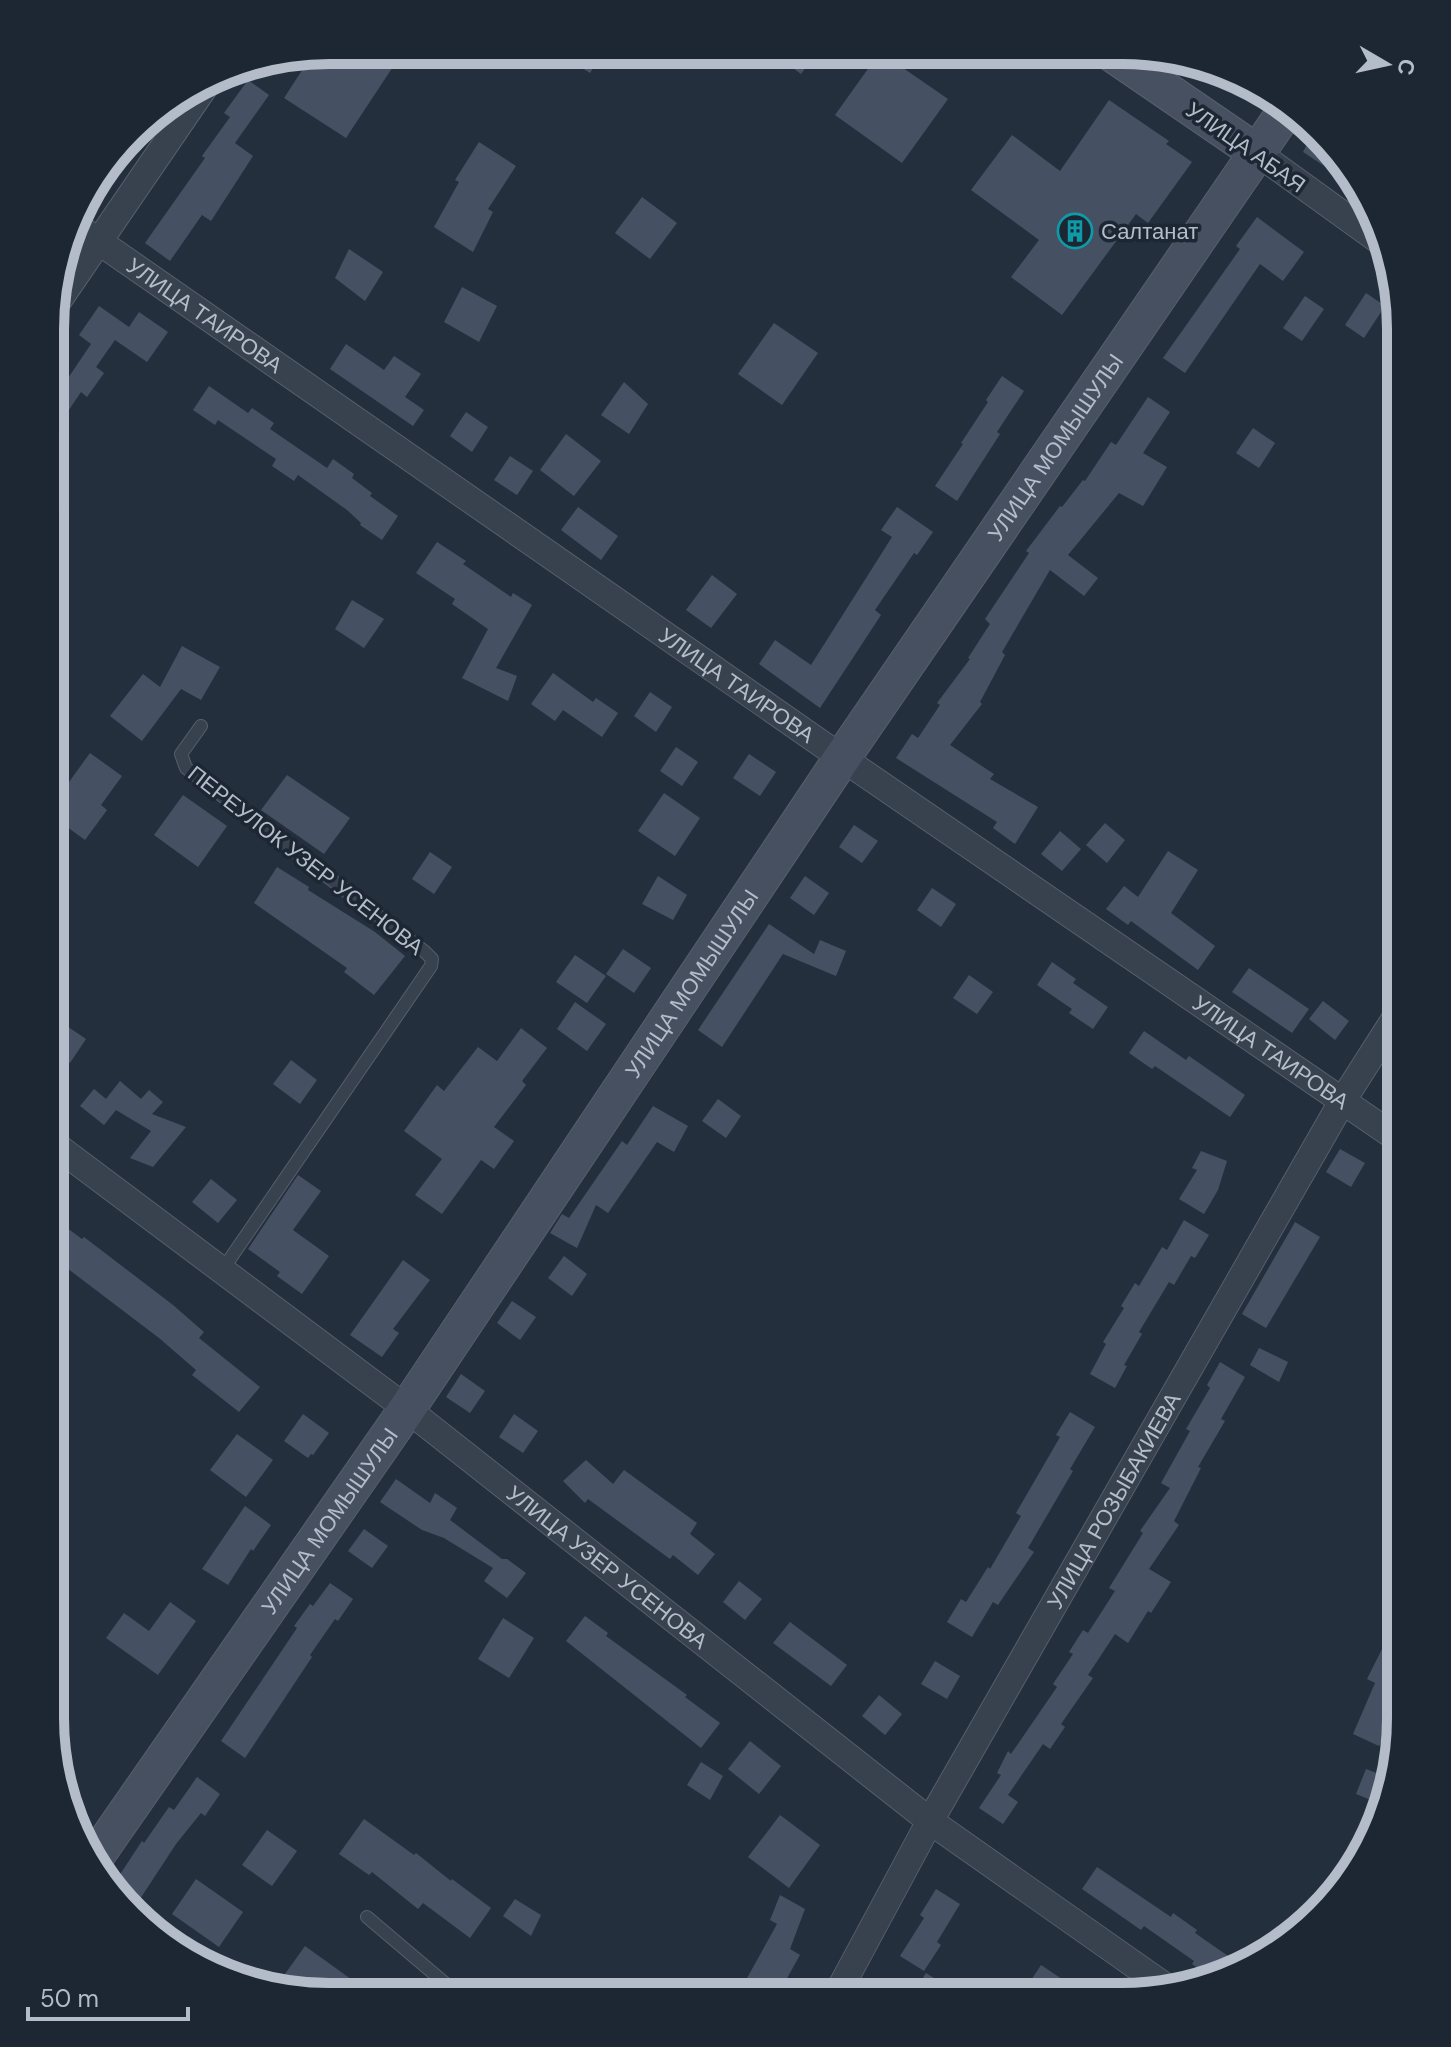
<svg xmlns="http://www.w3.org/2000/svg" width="1451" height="2047" font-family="'DM Sans',sans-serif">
<rect width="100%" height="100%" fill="#242f3e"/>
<path fill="#455162" d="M329 50H404L346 138 284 98 314 52Z
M555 51H604L590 73Z
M770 51H818L801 74Z
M880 52 948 99 902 163 835 115Z
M248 80 269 95 235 143 253 156 211 221 202 215 170 261 145 243 205 158 202 156 230 117 224 113Z
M1109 100 1169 141 1166 144 1192 162 1148 223 1136 214 1062 315 1011 277 1039 240 971 190 1012 135 1060 171Z
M1313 133 1350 178 1347 181 1303 152Z
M479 142 516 166 488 209 493 212 473 252 434 227 459 182 455 180Z
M642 197 677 223 650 259 615 233Z
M1257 217 1304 252 1283 281 1260 264 1185 373 1163 358 1240 249 1236 246Z
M349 249 383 272 365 301 335 278Z
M462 287 497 306 479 342 444 322Z
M1366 293 1385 306 1364 338 1345 325Z
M1305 296 1324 309 1302 341 1283 328Z
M99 306 129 327 139 312 168 332 147 362 115 340 96 367 104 373 87 397 81 392 52 435V385L60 390 91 344 79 335Z
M774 323 818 353 782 405 738 374Z
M346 344 384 370 394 356 421 374 405 397 424 410 413 426 330 369Z
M1002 376 1024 391 997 432 1000 434 957 501 935 486 963 444 961 443 988 402 986 400Z
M624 382 648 404 629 434 601 415Z
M209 386 248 413 252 408 274 423 270 429 327 468 333 459 354 474 352 478 372 493 370 496 398 516 382 540 360 525 361 523 347 510 298 475 294 481 272 466 276 459 218 420 215 425 193 410Z
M1148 397 1170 412 1143 453 1167 467 1143 506 1119 493 1068 555 1098 578 1084 596 1050 570 1002 652 1005 655 980 702 982 704 950 745 994 774 990 779 1038 807 1015 844 993 828 997 822 896 758 912 734 918 738 940 705 937 703 970 659 968 658 990 624 985 619 1029 553 1026 551 1060 506 1062 507 1083 480 1085 481 1111 442 1116 445Z
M466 412 488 427 472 452 450 436Z
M1253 428 1275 443 1259 468 1236 453Z
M566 434 601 461 574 496 540 470Z
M510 456 533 471 517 495 494 480Z
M578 507 618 536 601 560 561 530Z
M897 507 933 532 917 555 914 553 875 610 881 615 820 708 759 664 775 640 811 665 892 537 881 530Z
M437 542 466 561 463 564 511 597 513 593 532 605 496 668 517 676 508 701 462 678 488 629 452 604 455 599 416 573Z
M712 575 737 594 711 628 686 610Z
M352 600 384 619 364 648 335 629Z
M182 646 220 667 201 700 181 689 142 741 110 716 143 674 160 687Z
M553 673 593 702 596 698 618 713 602 737 563 710 555 721 531 704Z
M650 692 672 707 656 732 634 716Z
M676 747 698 762 682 786 660 771Z
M90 753 122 776 101 805 107 810 85 840 52 816V787L60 776 69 782Z
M749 754 776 772 760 796 733 778Z
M287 775 350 818 324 854 261 810Z
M664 793 700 818 675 856 638 831Z
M183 795 227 826 198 867 154 835Z
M1105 823 1125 840 1107 863 1086 845Z
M854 825 878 841 862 863 839 847Z
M1060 831 1081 849 1062 871 1041 854Z
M1168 851 1198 870 1171 913 1215 946 1198 970 1131 921 1128 925 1106 909 1124 886 1138 897Z
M430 852 452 867 434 894 412 879Z
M277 867 309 887 308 890 375 932 405 956 374 995 344 972 347 968 254 903Z
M658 876 687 895 673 920 642 904Z
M805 876 829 893 814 915 790 898Z
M932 888 956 904 941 927 917 910Z
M769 924 814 954 820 940 846 951 836 976 783 954 722 1047 698 1030Z
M623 949 651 968 634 993 606 974Z
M575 955 606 976 587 1003 556 982Z
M1052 962 1076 979 1073 983 1108 1007 1093 1029 1069 1013 1072 1009 1037 985Z
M1249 968 1309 1009 1292 1033 1232 992Z
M969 975 993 992 977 1014 953 998Z
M1323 1001 1349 1021 1335 1040 1309 1019Z
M575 1002 606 1024 587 1051 557 1029Z
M64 1024 86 1039 70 1063 51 1050V1043Z
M521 1028 547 1048 522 1081 526 1085 494 1127 514 1141 494 1169 481 1160 442 1214 415 1195 442 1159 404 1131 437 1085 444 1091 478 1047 497 1061Z
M1144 1031 1186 1060 1189 1056 1245 1095 1230 1117 1155 1066 1152 1069 1129 1053Z
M291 1060 317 1080 300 1104 273 1084Z
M120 1081 141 1099 149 1090 163 1102 152 1114 186 1127 153 1167 130 1158 151 1131 116 1110 104 1125 80 1106 94 1089 106 1099Z
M718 1099 741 1116 726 1138 702 1121Z
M653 1106 688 1126 674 1152 657 1142 608 1213 596 1205 577 1248 550 1233 562 1214 569 1218 622 1141 627 1145Z
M1340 1149 1365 1163 1351 1187 1326 1172Z
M1201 1151 1227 1161 1218 1190 1204 1214 1179 1199 1197 1170 1192 1168Z
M298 1175 321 1191 293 1230 329 1256 302 1294 277 1276 280 1272 248 1249Z
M211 1179 237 1200 218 1223 192 1202Z
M51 1216 82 1239 84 1237 173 1305 204 1332 199 1338 260 1387 239 1412 192 1375 196 1370 159 1338 51 1256Z
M1184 1220 1209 1235 1195 1258 1191 1256 1174 1285 1169 1282 1139 1332 1142 1334 1124 1365 1127 1366 1115 1388 1090 1374 1106 1344 1103 1342 1124 1308 1121 1306 1135 1283 1139 1286 1162 1247 1167 1250Z
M1295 1222 1320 1237 1266 1328 1242 1314Z
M564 1256 587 1274 572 1296 548 1278Z
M403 1260 430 1280 393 1329 399 1333 382 1357 350 1335Z
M512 1301 536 1317 520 1340 497 1323Z
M1259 1348 1288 1362 1279 1382 1250 1365Z
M1220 1362 1245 1377 1221 1419 1225 1421 1198 1467 1201 1468 1174 1521 1179 1525 1149 1569 1171 1582 1151 1613 1148 1611 1128 1643 1115 1634 1088 1675 1093 1678 1061 1724 1065 1727 1050 1749 1043 1744 1008 1795 1018 1802 1003 1824 979 1808 1001 1775 997 1773 1008 1751 1011 1754 1057 1687 1053 1684 1073 1654 1069 1652 1083 1630 1088 1633 1115 1591 1109 1588 1143 1533 1140 1531 1170 1488 1161 1483 1190 1431 1186 1429 1210 1388 1207 1385Z
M461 1374 485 1391 470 1413 446 1397Z
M1070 1412 1095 1427 1070 1469 1073 1471 1028 1548 1034 1552 998 1605 993 1602 972 1637 947 1622 961 1599 966 1602 988 1567 990 1569 1021 1516 1016 1513 1060 1437 1056 1435Z
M303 1414 329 1433 313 1455 311 1454 308 1458 284 1441Z
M514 1414 538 1431 523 1453 499 1437Z
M237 1434 273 1460 246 1497 210 1470Z
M586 1460 613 1484 624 1470 697 1523 690 1534 715 1554 698 1575 673 1555 670 1559 588 1499 585 1503 563 1481Z
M396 1479 430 1503 435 1493 457 1508 450 1520 502 1559H507L526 1573 507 1598 484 1581 493 1568 444 1538 422 1530 380 1502Z
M245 1506 271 1525 253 1551 251 1549 228 1585 202 1569Z
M364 1529 388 1546 372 1568 348 1551Z
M739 1581 762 1599 745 1620 723 1602Z
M330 1583 353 1599 338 1621 335 1619 310 1655 312 1657 245 1758 221 1741 297 1628 294 1626 310 1604 313 1606Z
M170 1602 196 1621 158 1675 106 1638 124 1613 149 1631Z
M1400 1613V1699L1379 1746 1353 1734 1375 1683 1367 1679Z
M585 1616 608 1633 606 1636 687 1695 685 1697 720 1723 701 1748 566 1641Z
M503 1618 534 1638 509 1678 478 1659Z
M790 1622 847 1665 831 1686 773 1643Z
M935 1661 960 1676 947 1699 921 1684Z
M879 1695 902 1714 885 1735 862 1716Z
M750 1741 781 1766 759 1794 728 1769Z
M701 1762 723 1776 710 1800 687 1785Z
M1366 1769 1387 1777 1378 1803 1356 1794Z
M197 1777 220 1794 205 1816 201 1813 176 1844 140 1899 115 1882 142 1841 144 1843 169 1807 174 1810Z
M780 1815 820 1845 789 1888 748 1857Z
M364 1819 414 1855 416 1853 451 1881 452 1879 491 1908 470 1938 423 1903 418 1909 372 1872 369 1875 339 1854Z
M267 1830 297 1851 272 1886 242 1865Z
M1097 1867 1171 1917 1173 1913 1197 1930 1195 1933 1231 1958 1220 1974 1210 1977 1192 1964 1194 1961 1144 1926 1141 1930 1082 1889Z
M196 1879 243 1912 219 1947 172 1914Z
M936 1889 960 1904 937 1942 941 1945 924 1971 900 1956 924 1918 920 1915Z
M780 1895 805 1909 790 1949 800 1955 777 1996H737L777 1924 770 1920Z
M515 1899 541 1915 531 1936 503 1916Z
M305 1946 373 1995H299L280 1981Z
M1041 1965 1089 1997H1020Z
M926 1973 964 1997 912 1996Z"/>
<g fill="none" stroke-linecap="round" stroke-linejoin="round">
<g stroke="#565f6c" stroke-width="14">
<path id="lane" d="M201 726 181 754 186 768 424 951 432 959 431 966 221 1272
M367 1917 459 1995"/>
</g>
<g stroke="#565f6c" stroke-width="28">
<g id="street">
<path d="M1259 154 1381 242"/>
<path id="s1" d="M75 225 842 758 1401 1141"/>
<path d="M52 310 208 82"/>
<path id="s2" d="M51 1142 407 1409 930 1821 1166 1987"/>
<path id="s3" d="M836 1996 930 1821 1343 1100 1401 1009"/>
</g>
</g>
<g stroke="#565f6c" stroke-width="38">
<g id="secondary">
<path d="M1110 52 1259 154"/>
<path id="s4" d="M94 1859 407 1409 842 758 1289 106"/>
</g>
</g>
<use href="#lane" stroke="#38414e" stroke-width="12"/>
<use href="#street" stroke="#38414e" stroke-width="26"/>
<use href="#secondary" stroke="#465061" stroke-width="36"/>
</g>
<defs>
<g id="building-ring" transform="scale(1.8)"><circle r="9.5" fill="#1d2633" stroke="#0f9aa8" stroke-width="1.5"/><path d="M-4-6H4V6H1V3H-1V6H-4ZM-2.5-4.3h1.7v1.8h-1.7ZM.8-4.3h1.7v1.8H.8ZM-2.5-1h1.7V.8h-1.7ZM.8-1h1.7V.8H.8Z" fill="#0f9aa8"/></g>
</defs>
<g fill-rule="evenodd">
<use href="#building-ring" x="1075" y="231"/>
</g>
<g text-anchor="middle" stroke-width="7" stroke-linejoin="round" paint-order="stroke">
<g font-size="22" fill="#b4bcc9" stroke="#1d2633">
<text transform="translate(1246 147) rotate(35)" y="8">УЛИЦА АБАЯ</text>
<text dy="8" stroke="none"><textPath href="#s1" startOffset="158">УЛИЦА ТАИРОВА</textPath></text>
<text dy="8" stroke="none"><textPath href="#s4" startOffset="1708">УЛИЦА МОМЫШУЛЫ</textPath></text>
<text dy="8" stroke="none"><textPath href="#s1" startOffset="806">УЛИЦА ТАИРОВА</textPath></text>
<text transform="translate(306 860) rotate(38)" y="8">ПЕРЕУЛОК УЗЕР УСЕНОВА</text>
<text dy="8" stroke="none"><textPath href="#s4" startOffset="1060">УЛИЦА МОМЫШУЛЫ</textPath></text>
<text dy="8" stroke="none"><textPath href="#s1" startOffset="1454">УЛИЦА ТАИРОВА</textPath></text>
<text dy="8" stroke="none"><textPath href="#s3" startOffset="568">УЛИЦА РОЗЫБАКИЕВА</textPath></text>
<text dy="8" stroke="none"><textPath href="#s4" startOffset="412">УЛИЦА МОМЫШУЛЫ</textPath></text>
<text dy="8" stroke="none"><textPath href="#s2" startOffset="700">УЛИЦА УЗЕР УСЕНОВА</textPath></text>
</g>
<g font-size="22" fill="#b4bcc9" stroke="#1d2633" text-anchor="start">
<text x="1101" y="239">Салтанат</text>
</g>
</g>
<path d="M0 0H1451V2047H0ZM329 64H1122A265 265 0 0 1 1387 329V1718A265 265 0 0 1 1122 1983H329A265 265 0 0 1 64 1718V329A265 265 0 0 1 329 64Z" fill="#1d2633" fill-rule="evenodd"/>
<path fill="none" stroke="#b4bcc9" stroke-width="10" d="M329 64H1122A265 265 0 0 1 1387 329V1718A265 265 0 0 1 1122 1983H329A265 265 0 0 1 64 1718V329A265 265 0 0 1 329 64Z"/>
<g transform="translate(1387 64) rotate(99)" stroke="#1d2633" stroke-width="6" paint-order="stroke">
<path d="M0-6L14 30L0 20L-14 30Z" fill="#b4bcc9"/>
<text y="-12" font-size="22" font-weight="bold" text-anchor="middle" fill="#b4bcc9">С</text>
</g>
<path d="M28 2007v12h160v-12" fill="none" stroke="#b4bcc9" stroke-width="4"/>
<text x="40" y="2007" font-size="24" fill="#b4bcc9" stroke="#1d2633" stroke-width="6" paint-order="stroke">50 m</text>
</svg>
